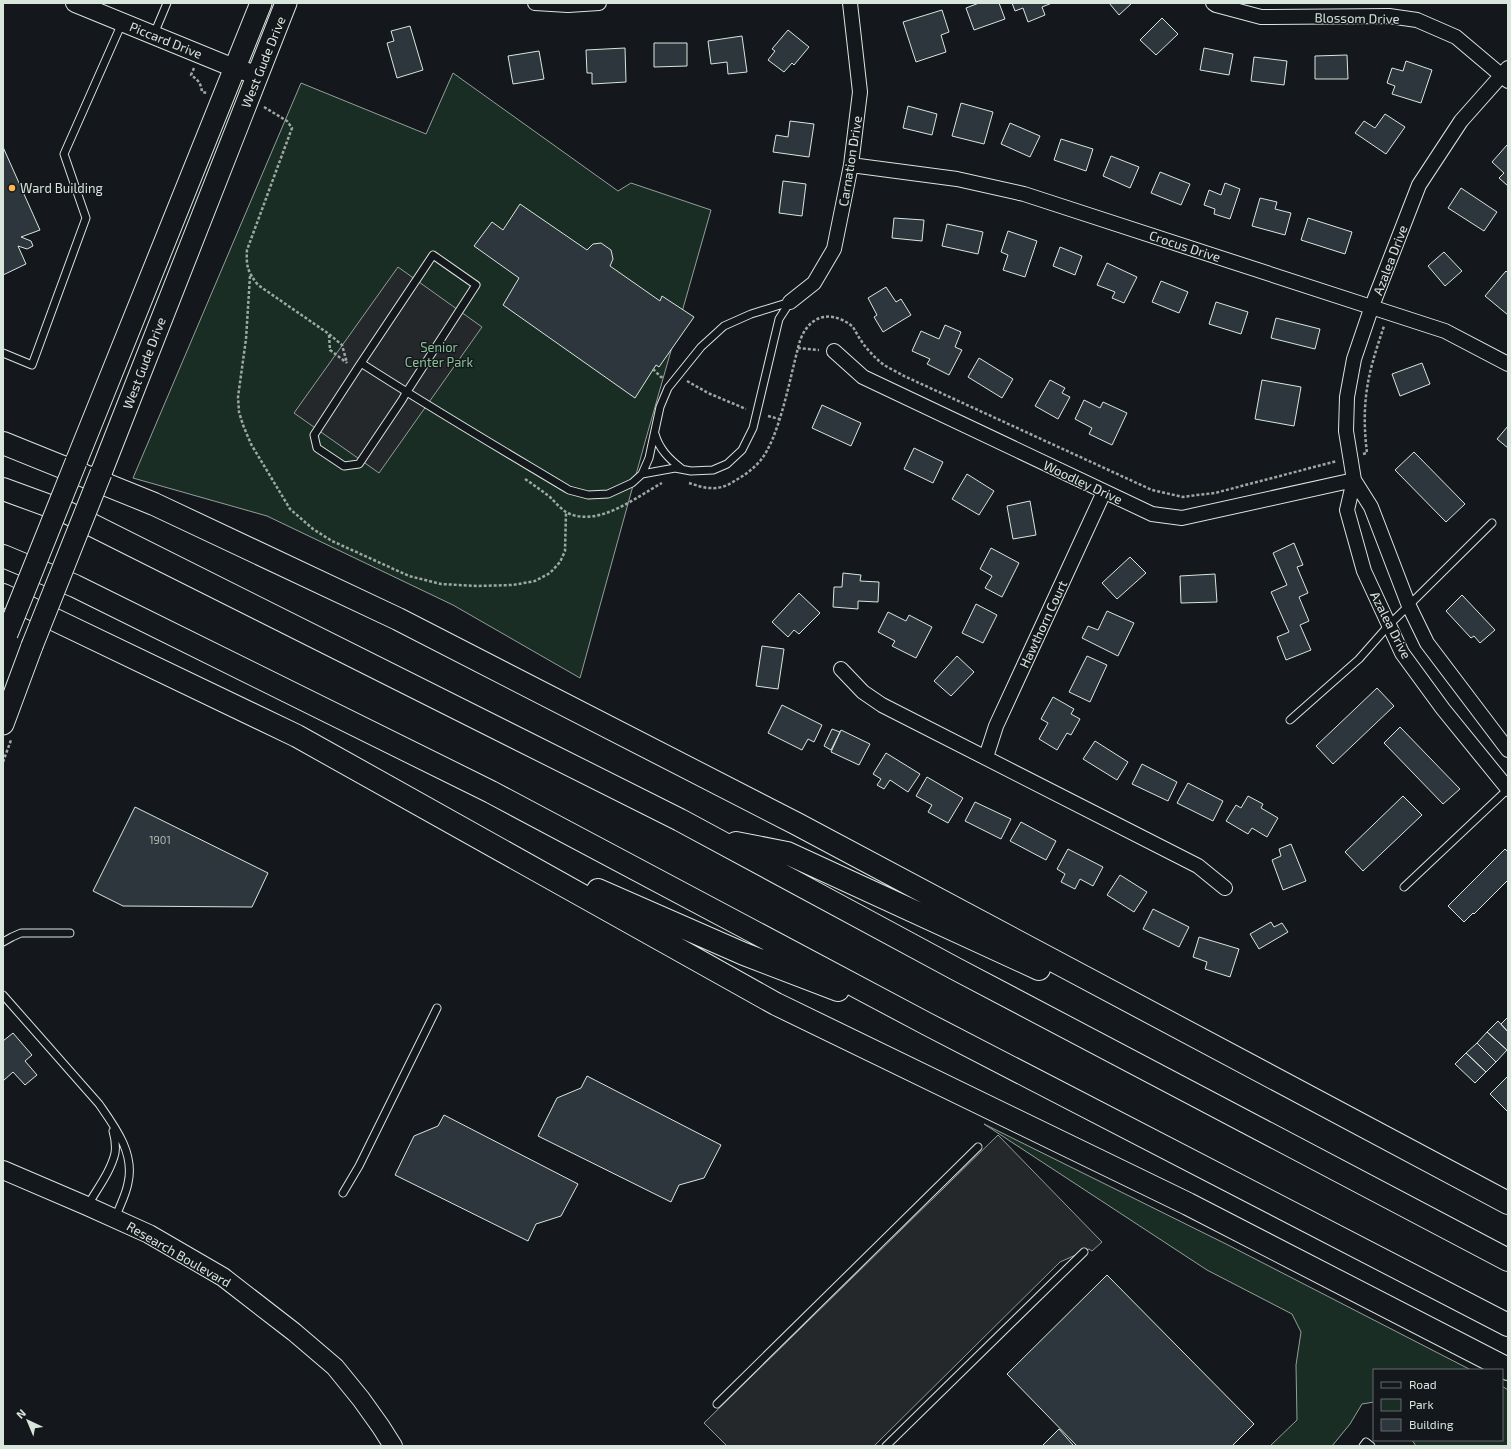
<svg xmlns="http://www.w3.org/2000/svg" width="1511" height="1449" font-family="'Exo 2',sans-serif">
<rect width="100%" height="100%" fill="#14181c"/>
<path fill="#1a2d24" stroke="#939e99" d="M453 73 618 191 631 183 711 210 645 442 580 678 453 605 267 516 133 478 301 83 426 134Z
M984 1124 1228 1245 1471 1370H1374V1402L1362 1404 1350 1424 1332 1446H1270L1297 1420 1296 1365 1301 1332 1292 1314 1207 1270Z
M1502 1386 1508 1390V1446H1416L1412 1440H1502Z"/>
<path fill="#24282b" stroke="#939e99" d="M398 267 482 327 379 473 294 413Z
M998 1135 1102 1242 1092 1251 1089 1249 1060 1262 874 1446H727L704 1423Z"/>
<path fill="#2c363c" stroke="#d8e6dc" d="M979 3H999L1005 19 974 30 966 8Z
M1012 3H1052L1042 7 1045 15 1028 22 1023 8 1015 11Z
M1109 3H1132L1119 15Z
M942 10 949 32 941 35 946 52 916 62 903 22Z
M1162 18 1178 34 1156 55 1140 40Z
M410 26 423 70 397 78 387 43 394 41 391 31Z
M788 30 809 47 794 65 792 63 784 72 768 60 775 51 772 49Z
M742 36 747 72 728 74 727 62 711 64 708 41Z
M654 43H687V66L654 67Z
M625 48 626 82 592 84V73H587L586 50Z
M1204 48 1233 54 1229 75 1200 70Z
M539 51 544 79 513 84 508 56Z
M1347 55 1348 79H1315V56Z
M1254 57 1287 61 1284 85 1251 81Z
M1406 61 1432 70 1421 103 1392 94 1395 86 1387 83 1392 68 1403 71Z
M961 103 993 112 984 144 952 136Z
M908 106 937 114 932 135 903 128Z
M1385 114 1405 127 1386 154 1355 133 1364 121 1375 128Z
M790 121 814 124 809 157 773 152 776 135 788 137Z
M1010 123 1040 136 1030 157 1001 144Z
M1061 139 1093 149 1086 171 1054 160Z
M1507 145H1508V186L1499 178 1504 173 1492 162Z
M3 147 40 230 21 237 31 241 33 246 27 249 18 246 26 264 3 275Z
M1111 156 1139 167 1130 188 1103 176Z
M1160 172 1190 184 1181 205 1151 193Z
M783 181 806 184 802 216 779 213Z
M1225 183 1240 189 1230 219 1214 214 1215 209 1204 205 1209 190 1221 195Z
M1461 188 1497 212 1484 231 1448 208Z
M1260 198 1277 202 1275 209 1291 213 1285 235 1252 226Z
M520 204 587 250 593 244 601 243 611 250 613 259 610 266 660 301 662 296 694 317 659 367 656 365 635 398 503 305 519 278 474 246 492 222 503 230Z
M894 218 924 220 922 241 892 238Z
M1308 218 1352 232 1345 254 1301 240Z
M947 224 983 232 978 254 942 246Z
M1008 231 1037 241 1025 277 1003 270 1008 255 1001 252Z
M1060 247 1082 256 1075 275 1053 266Z
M1444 252 1462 271 1445 286 1428 266Z
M1107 263 1137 277 1124 303 1112 298 1115 292 1097 285Z
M1506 271 1508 273V315L1485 296Z
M1161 281 1188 292 1179 313 1152 302Z
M886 287 896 302 901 299 911 315 883 332 874 317 877 315 868 298Z
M1216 302 1248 312 1241 334 1209 324Z
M1276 318 1320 329 1315 349 1271 338Z
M945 325 961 332 955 347 962 350 949 375 927 364 930 359 912 351 921 331 939 339Z
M979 358 1013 379 1002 398 968 377Z
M1422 363 1430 384 1400 396 1392 374Z
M1050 380 1065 388 1062 393 1070 397 1058 419 1035 406Z
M1262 380 1301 387 1294 426 1255 419Z
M1084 400 1100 408 1103 402 1127 413 1112 445 1089 434 1092 428 1075 419Z
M822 405 861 423 851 446 812 428Z
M1508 426V448L1497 439Z
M914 448 943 462 933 483 904 469Z
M1414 452 1465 504 1446 522 1395 470Z
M967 474 994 491 979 515 952 499Z
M1030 501 1036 535 1013 539 1007 506Z
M1294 543 1303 565 1297 567 1308 593 1299 597 1309 621 1300 625 1311 650 1286 660 1277 637 1289 632 1271 592 1287 585 1273 553Z
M991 548 1019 563 1002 597 985 588 992 576 980 569Z
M1130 557 1146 573 1117 599 1102 583Z
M843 573 861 575 860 581 879 582 878 602 858 601V609L833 607 834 587H842Z
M1215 574 1217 602 1181 603 1180 576Z
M799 593 820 613 799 634 794 630 788 637 772 622Z
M1462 595 1495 630 1480 643 1474 636 1471 638 1446 611Z
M976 604 997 615 983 643 962 633Z
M1107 611 1134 623 1118 656 1082 638 1088 626 1098 630Z
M888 612 906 621 909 615 932 627 916 658 892 646 895 641 878 632Z
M762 646 784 649 778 689 756 686Z
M957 656 974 672 951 696 934 681Z
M1087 656 1107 665 1090 702 1069 692Z
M1377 688 1394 706 1333 764 1316 746Z
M1053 697 1074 709 1071 714 1080 719 1071 735 1067 733 1057 750 1039 739 1048 723 1041 719Z
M782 705 822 725 814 742 808 739 802 750 768 733Z
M1400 727 1460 789 1443 804 1384 743Z
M832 729 840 732 831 750 824 746Z
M841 730 870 744 859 765 831 752Z
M1095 741 1128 762 1117 780 1083 759Z
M886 753 920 774 908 792 890 780 884 789 877 785 881 779 873 774Z
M1142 764 1177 782 1168 801 1132 784Z
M927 777 963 798 948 823 928 812 932 805 916 796Z
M1188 783 1223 801 1213 821 1177 803Z
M1248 796 1263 804 1261 808 1278 818 1267 837 1252 828 1248 834 1226 821 1236 805 1241 808Z
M1403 796 1422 815 1363 871 1345 852Z
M975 802 1011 819 1001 839 965 821Z
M135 807 268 873 252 907 123 906 93 891Z
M1021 822 1056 841 1046 860 1010 841Z
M1291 844 1306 881 1283 890 1272 860 1281 856 1279 849Z
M1068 849 1103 867 1093 886 1080 879 1075 889 1061 882 1065 874 1057 869Z
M1505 849 1508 852V880L1474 914 1473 913 1464 922 1448 906Z
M1120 875 1147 892 1134 912 1107 895Z
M1153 909 1189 927 1179 947 1143 929Z
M1271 922 1274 927 1282 923 1288 932 1259 949 1250 934Z
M1199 937 1239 949 1230 977 1205 969 1207 962 1193 957Z
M1508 1017V1032L1501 1024Z
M1498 1021 1508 1032V1049L1507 1050 1487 1032Z
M1487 1032 1507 1050 1496 1062 1477 1043Z
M13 1033 32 1055 25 1061 37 1075 25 1085 13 1072 3 1081V1041Z
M1477 1043 1496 1062 1486 1072 1466 1053Z
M1466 1053 1486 1072 1475 1083 1455 1064Z
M587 1076 721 1145 704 1178 679 1185 671 1202 538 1136 557 1098 581 1088Z
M1508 1076V1112L1490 1094Z
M444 1115 578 1184 561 1216 536 1224 528 1241 395 1175 414 1136 438 1126Z
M1107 1275 1254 1424 1232 1446H1077L1007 1374Z
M1059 1429 1073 1445 1072 1446H1042Z"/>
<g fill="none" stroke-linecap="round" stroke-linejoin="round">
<g stroke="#d8e6dc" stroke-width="9">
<path id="service" d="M154 34 167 3
M3 353 32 365 86 218 64 154 122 23
M361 363 314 435 317 448 344 466 359 464 402 400 406 393 476 285 433 255 361 363C429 407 499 448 569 490L588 495 608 494 632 483 642 474 649 458 660 407 668 388 701 347 724 326 751 314 790 302
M655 434C659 449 669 459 682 469
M642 474 675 468 691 471 713 470 727 464 742 450 753 428 779 319 790 302
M1290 720 1359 659 1389 625 1492 523
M1404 887 1508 789
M3 942 12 937 21 933H70
M3 995 99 1104C115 1127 135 1153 128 1183 126 1195 119 1207 115 1219
M343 1193 359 1166 437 1008
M88 1205C97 1189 111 1171 115 1153 116 1146 115 1138 113 1131
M717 1404 978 1147
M886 1446 1084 1252
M1363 1446 1366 1442 1371 1446"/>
</g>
<g stroke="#d8e6dc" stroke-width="16">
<path id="minor" d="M535 3 568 5 599 3
M1213 3 1216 5 1261 17 1389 16 1417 20 1456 37 1508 81
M1508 68 1461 121 1419 185 1372 306 1354 359 1347 397 1346 431 1354 480 1347 510 1364 571 1402 653 1443 709 1508 789
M851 165 957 179 1024 194 1445 331 1508 364
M790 302 814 283 834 249 851 165 860 92 850 3
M834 351 863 377 1152 514 1182 518 1354 480
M1354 480 1371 507 1409 606 1427 643 1508 750
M841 669 863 692 882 705 1198 866 1225 888
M986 757 996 726 1104 492"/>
</g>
<g stroke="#d8e6dc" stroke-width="20">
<path id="tertiary" d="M75 3 234 68 257 75
M3 1170 87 1206 149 1234 223 1277 294 1332 335 1367 361 1399 381 1427 393 1446"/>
</g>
<g stroke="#d8e6dc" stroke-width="23">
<path id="secondary" d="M76 462 261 3
M101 473 286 3
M3 724 32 646"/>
</g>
<g stroke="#d8e6dc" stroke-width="24">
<path id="motorway" d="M3 443 154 504 398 619 797 824 1508 1203
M3 489 66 512 680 820 956 969 1508 1260
M3 556 75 586 491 792 927 1024 1508 1325
M3 595 297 736 776 1004 1188 1204 1508 1369
M736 843 787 853 1039 969
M598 890 744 954 838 990"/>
</g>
<path stroke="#9da8a2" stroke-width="2.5" stroke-dasharray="3 2" stroke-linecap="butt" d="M194 68 191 75C198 80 201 83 202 92L207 93
M264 107 287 121 292 128 247 250C246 267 248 272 258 285L329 334 342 345 347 363
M250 276 246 339 238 397 239 412 243 425 251 444 290 509 313 529 332 541 409 576 441 584 477 586 513 585 535 581 550 573 560 562 565 551 566 512
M329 335 330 350 347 363
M798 348C804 320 826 306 852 326 854 328 855 331 857 334 862 343 870 353 878 360 885 367 896 371 904 376L1152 490 1183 497 1197 495 1215 493 1337 461
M653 369 661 377H663
M687 381 708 393 746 409
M768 416 779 419
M1363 454 1367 453C1363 421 1364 392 1373 361 1376 350 1380 338 1384 326
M525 479C534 485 542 491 550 497 555 502 560 508 566 512 597 529 636 497 662 483
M689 483C696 485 703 488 710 488 720 489 729 485 736 480 745 475 753 469 760 461 779 439 790 378 798 348L819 350
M3 762 11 740"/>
<use href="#service" stroke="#14181c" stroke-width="7"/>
<use href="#minor" stroke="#14181c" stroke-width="14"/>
<use href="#tertiary" stroke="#14181c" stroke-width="18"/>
<use href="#secondary" stroke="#14181c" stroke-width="21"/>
<use href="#motorway" stroke="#14181c" stroke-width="22"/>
<g stroke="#d8e6dc" stroke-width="23" stroke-linecap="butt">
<path id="secondary-bridge" d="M7 634 76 462
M32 646 101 473"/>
</g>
<use href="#secondary-bridge" stroke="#14181c" stroke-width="21"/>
</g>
<circle fill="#ffb74d" stroke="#14181c" stroke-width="1.5" cx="12" cy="188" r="4"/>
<g text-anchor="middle" stroke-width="3" stroke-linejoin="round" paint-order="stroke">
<g font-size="11" fill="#adbab4">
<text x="160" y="844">1901</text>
</g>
<g font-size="13" fill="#d8e6dc" stroke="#14181c">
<text transform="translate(1357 18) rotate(1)" y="5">Blossom Drive</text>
<text transform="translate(166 40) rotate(22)" y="5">Piccard Drive</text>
<text transform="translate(263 62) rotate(-68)" y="5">West Gude Drive</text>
<text transform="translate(850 161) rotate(-81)" y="5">Carnation Drive</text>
<text transform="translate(1185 246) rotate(18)" y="5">Crocus Drive</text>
<text transform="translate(1390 260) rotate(-69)" y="5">Azalea Drive</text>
<text transform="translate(144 363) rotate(-69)" y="5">West Gude Drive</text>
<text transform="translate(1083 482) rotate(25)" y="5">Woodley Drive</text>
<text transform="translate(1043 624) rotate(-65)" y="5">Hawthorn Court</text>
<text transform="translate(1391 625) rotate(63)" y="5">Azalea Drive</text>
<text transform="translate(179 1254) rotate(30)" y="5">Research Boulevard</text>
</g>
<g font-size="13" fill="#d8e6dc" stroke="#14181c" text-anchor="start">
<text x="20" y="193">Ward Building</text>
</g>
<g font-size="13" fill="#8ac095" stroke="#14181c">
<text x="439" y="352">Senior<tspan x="439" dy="15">Center Park</tspan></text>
</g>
</g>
<rect width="1511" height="1449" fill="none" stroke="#d8e6dc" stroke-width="8"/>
<rect x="1373" y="1369" width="130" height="72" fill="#14181c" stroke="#626a69"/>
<rect x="1381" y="1382" width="20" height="6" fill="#14181c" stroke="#626a69"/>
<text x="1409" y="1389" font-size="12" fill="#d8e6dc">Road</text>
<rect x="1381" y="1399" width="20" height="12" fill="#1a2d24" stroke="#626a69"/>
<text x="1409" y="1409" font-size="12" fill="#d8e6dc">Park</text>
<rect x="1381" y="1419" width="20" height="12" fill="#2c363c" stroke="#626a69"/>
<text x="1409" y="1429" font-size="12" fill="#d8e6dc">Building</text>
<g transform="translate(28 1421) rotate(316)" stroke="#14181c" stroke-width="3" paint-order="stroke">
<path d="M0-3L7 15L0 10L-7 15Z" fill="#d8e6dc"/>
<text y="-6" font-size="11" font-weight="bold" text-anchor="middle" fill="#d8e6dc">N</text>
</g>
</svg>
